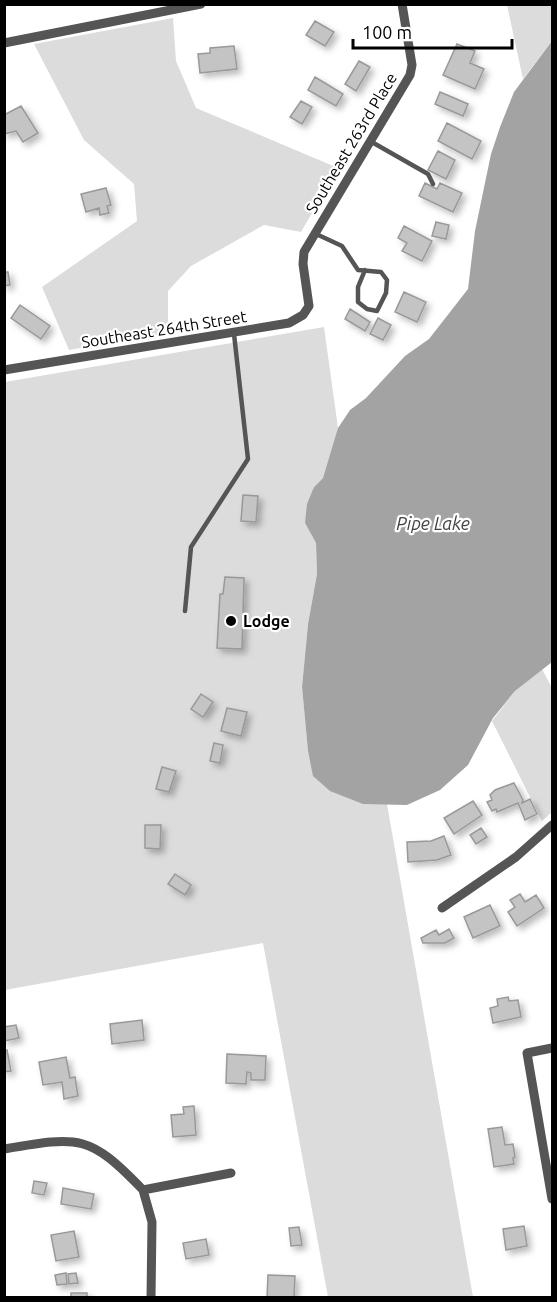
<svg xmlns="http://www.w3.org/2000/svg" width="557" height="1302" font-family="Ubuntu,sans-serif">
<defs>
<filter id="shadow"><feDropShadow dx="4" dy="4" stdDeviation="3" flood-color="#0004"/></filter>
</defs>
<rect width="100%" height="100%" fill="#fff"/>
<path fill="#dcdcdc" d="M507 5H552V41L523 79Z
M173 18 176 61 196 108 338 168 301 232 264 225 191 266 168 291V333L69 350 42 287 137 221 134 184 84 140 34 44Z
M324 327 338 428 330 463 323 478 314 487 305 523 316 543 317 574 308 624 302 687 308 751 314 776 363 804H387L473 1297H328L263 943 5 990V382Z
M542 669 552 688V812L542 821 492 721 515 691Z"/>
<path fill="#a3a3a3" d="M552 41V662L515 691 493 718 468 765 440 790 407 805 363 804 330 791 313 776 308 751 302 687 308 624 317 574 316 543 305 523 307 504 314 487 323 478 338 428 350 410 366 398 405 356 429 339 468 289 475 231 491 154 500 127 514 92Z"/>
<path fill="#c4c4c4" stroke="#999" stroke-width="1.5" filter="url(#shadow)" d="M315 21 334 32 325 46 306 35Z
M457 44 475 51 470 63 484 69 475 89 443 75Z
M234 46 237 69 200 73 198 54 210 53V48Z
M359 61 370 67 356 91 345 84Z
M315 77 343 94 336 106 308 90Z
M440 92 468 104 463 116 435 104Z
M301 101 312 107 302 124 290 117Z
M21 106 38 133 23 142 16 131 4 134V115Z
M447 123 481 141 472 159 438 141Z
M438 151 455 160 446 179 428 170Z
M425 183 437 189 440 183 462 193 453 212 419 196Z
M106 188 111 205 107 206 109 213 100 215 99 208 86 212 81 194Z
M436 222 449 225 446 239 432 236Z
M404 226 432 241 422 261 402 251 407 243 398 238Z
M4 272H8L10 285 4 286Z
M404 292 426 302 417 322 395 312Z
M20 305 50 326 41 339 11 318Z
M350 309 370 322 365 331 345 319Z
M378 318 391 325 383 340 370 334Z
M243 495 258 496 256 522 241 521Z
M225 577 244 578 242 649 217 648 220 594H223Z
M201 694 213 702 203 717 191 709Z
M227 708 247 712 241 736 221 731Z
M214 743 223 745 220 763 210 761Z
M162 767 176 771 169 792 156 789Z
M514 783 523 800 522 803 530 799 537 814 525 820 518 803 497 812 496 809 492 811 487 802 492 800 490 795 495 790Z
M473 801 482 815 454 834 444 818Z
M145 825H161L160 849 145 848Z
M481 828 487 837 476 844 470 835Z
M444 836 451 855 437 860 408 862 407 842 431 841Z
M175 874 191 885 185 895 168 884Z
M520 894 525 902 536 895 544 908 517 926 508 912 515 907 510 900Z
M490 905 500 926 473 938 464 917Z
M449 929 454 938 445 943H423L421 938 436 930 439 935Z
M508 997 509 1001 518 1000 521 1017 493 1023 490 1008 498 1006 497 999Z
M142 1020 144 1040 112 1044 110 1024Z
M16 1025 19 1038 4 1041V1027Z
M7 1050 11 1071 4 1072V1051Z
M227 1054 266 1056 265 1080H251V1073L247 1072 246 1084 226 1083Z
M66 1057 70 1078 75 1077 78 1096 64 1099 62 1082 43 1085 39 1062Z
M194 1106 196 1135 173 1137 171 1115 184 1114 183 1107Z
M502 1127 505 1145 513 1144 515 1157 513 1158 514 1164 494 1167 488 1129Z
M34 1181 47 1183 44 1195 32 1193Z
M63 1188 94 1194 91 1209 61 1204Z
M524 1226 527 1246 506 1250 503 1229Z
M299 1227 302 1245 291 1246 289 1228Z
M74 1231 79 1257 56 1261 51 1235Z
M206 1239 209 1255 186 1259 183 1243Z
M66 1273 67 1284 57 1285 55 1275Z
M76 1273 78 1283 69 1284 68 1274Z
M268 1275 295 1276 294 1298H267Z
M71 1293H87V1298H71Z"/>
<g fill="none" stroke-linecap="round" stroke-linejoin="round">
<path stroke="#555" stroke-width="4.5" d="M370 141 428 174 433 184
M314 233 342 246 358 270 381 272 387 280 386 293 377 311 367 309 358 302V287L365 270
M185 611 191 547 248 459 234 334"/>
<path stroke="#555" stroke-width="9" d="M4 43 201 4
M4 370 289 323 303 315 309 306 303 264 304 252 410 75 412 65 402 4
M442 908 516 857 552 825
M552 1048 527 1053 552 1199
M4 1149C80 1136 89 1134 143 1190L231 1173
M143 1190 152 1222 151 1298"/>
</g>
<circle fill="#000" stroke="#fff" stroke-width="2" cx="231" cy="621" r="6"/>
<g text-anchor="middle" stroke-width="4.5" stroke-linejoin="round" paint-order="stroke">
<g font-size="16" fill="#000" stroke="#fff">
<text transform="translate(351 143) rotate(-59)" y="6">Southeast 263rd Place</text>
<text transform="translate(164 329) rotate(-9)" y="6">Southeast 264th Street</text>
</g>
<g font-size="16" font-weight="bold" fill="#000" stroke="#fff" text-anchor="start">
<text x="243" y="627">Lodge</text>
</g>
<g font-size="18" font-style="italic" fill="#444" stroke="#fff">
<text x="433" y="530">Pipe Lake</text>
</g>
</g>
<rect width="557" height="1302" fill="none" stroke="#000000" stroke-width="12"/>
<path d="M353 39v9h159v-9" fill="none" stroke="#000000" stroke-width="3"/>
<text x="362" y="39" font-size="18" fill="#000000" stroke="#ffffff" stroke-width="4.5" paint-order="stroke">100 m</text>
</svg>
